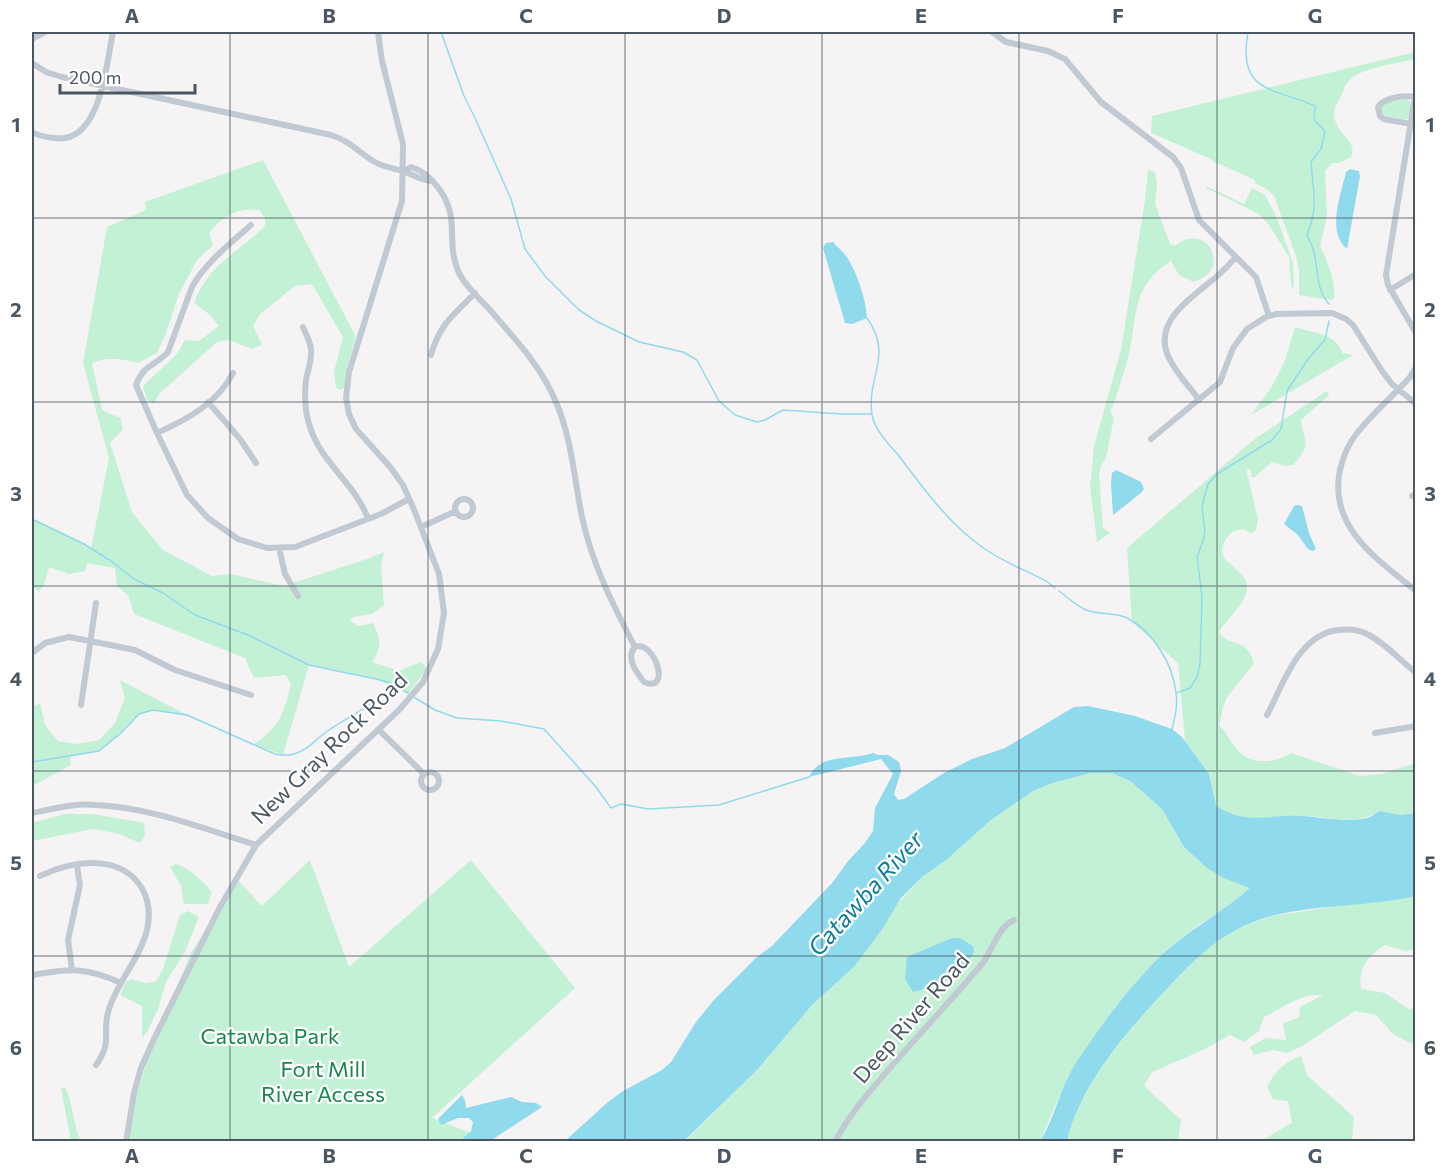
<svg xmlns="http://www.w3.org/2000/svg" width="1447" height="1173" font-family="Commissioner,sans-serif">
<rect width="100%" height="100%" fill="#f5f3f3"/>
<path fill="#c3f1d5" d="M1415 52V59C1396 64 1359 67 1347 83 1343 89 1342 94 1339 100 1334 109 1332 115 1337 125 1343 138 1357 142 1351 157L1339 163H1332L1325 171 1327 216 1320 246C1327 259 1336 283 1334 298L1331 300 1299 295V271L1296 256 1279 210 1275 197 1268 190 1255 183V180L1217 163 1216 164 1211 159 1151 133 1152 116Z
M1406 99 1411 102 1409 117 1406 120 1383 115 1381 108 1385 103Z
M263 160 356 337 347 367 345 387 341 390 336 388 334 372 343 337 312 284 295 286 260 314 253 326 262 345 252 349 229 340 217 342 159 394 154 404 147 400 143 386 177 354 185 340 199 341 219 326 210 315 194 303C211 261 236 255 265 226V219L260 210C238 207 223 216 209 233L213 245 197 260 179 294 166 333 157 353 138 363C121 359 109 356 92 363L102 410 120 418 123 429 110 443 132 512 163 550 212 576 231 574 284 586 370 558 384 552 381 565 384 605 372 614 353 617 350 621 359 626 373 623C381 639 382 648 372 662L399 671 421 662 427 669 408 694C378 676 343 671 309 665L283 755 254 744C280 727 284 713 291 684L286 675 254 678 245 658 134 614 128 595 117 586 115 568 87 563 85 571 69 574 49 567 44 585 39 592 32 586V519L65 534 91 549 109 458 83 363 107 227 146 210 145 202Z
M1148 170 1155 172 1157 184 1155 204 1170 244 1175 246C1207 220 1234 270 1193 282L1179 275 1171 261C1133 285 1137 312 1130 350 1126 368 1119 386 1114 404L1110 411 1114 418 1106 457 1101 466 1099 473 1103 528 1110 533 1097 542 1090 487 1094 446 1121 350 1145 200Z
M1206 186 1244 204 1252 188 1265 195 1277 218 1293 263 1294 290 1291 284 1289 257 1269 225 1259 214 1206 188Z
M1295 327C1311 333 1337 333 1342 353L1353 355 1251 415 1271 388 1284 363Z
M1327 391 1329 394 1327 397 1301 420C1304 444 1313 443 1293 465L1285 466 1272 462 1255 477H1252L1250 469H1246L1258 519 1256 530 1252 533 1243 529C1238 530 1233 531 1230 534 1224 539 1219 553 1225 559 1233 568 1247 574 1247 588 1247 602 1226 620 1219 632 1229 649 1247 635 1254 664L1227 697 1223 707 1219 726C1227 732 1228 738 1234 746 1247 765 1272 765 1291 753L1360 776 1382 774 1415 763V813L1401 815 1380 811C1355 827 1324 815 1297 816 1282 816 1266 820 1250 818 1238 817 1226 812 1215 806L1209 774 1185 741 1178 663 1132 622 1127 548 1256 438Z
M120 680 187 715 153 710 139 714 121 733 99 751 70 757 71 765 32 786V707L40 703 45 725 58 741 77 744 99 740 115 723 125 698Z
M1090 773H1112L1130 781 1162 809 1184 847 1207 868 1223 878 1251 888 1221 911 1198 925 1170 947 1131 989 1068 1076 1040 1141 684 1142 757 1070 813 1004 854 967 881 931 892 910 922 877 945 861 991 820 1033 791 1053 783Z
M64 814H93L144 823 145 836 140 843 116 833 93 829 32 841V823Z
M310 860 349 967 471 860 575 988 432 1118 474 1134 469 1141 128 1142 130 1116 153 1041 191 953 236 878 262 906Z
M176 864C191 869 201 880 212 892L208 904H184L181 886 170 867Z
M1415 894V949L1405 951 1385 945C1368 956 1358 968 1361 989L1385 993 1410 1010 1415 1006V1051L1414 1045 1393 1034 1376 1015 1355 1011 1302 1046 1287 1053 1273 1050 1254 1055 1250 1047 1266 1038 1286 1040 1283 1024 1299 1017 1300 1007 1323 995C1300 993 1283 1008 1264 1017L1259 1031 1244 1042 1230 1035 1203 1050 1152 1072 1144 1086 1181 1120 1178 1141 1067 1142C1080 1085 1126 1034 1164 992 1181 974 1197 955 1218 941 1234 930 1253 922 1272 916Z
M188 911 199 917 185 952 166 982 158 1009 147 1032 142 1038V1006L122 996 121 993 126 982 131 979 146 983 156 981 163 969 180 915Z
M1301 1056 1307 1075 1354 1117 1352 1141H1261L1292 1123 1288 1101 1273 1099 1267 1086C1277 1070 1284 1062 1301 1056Z
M65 1087C74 1104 72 1124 81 1141H71L61 1088Z"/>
<path fill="#90daee" d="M1350 169 1359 171 1360 176 1347 249C1326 231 1341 195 1346 172Z
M833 242C837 247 843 251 847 257 857 273 866 299 867 318L852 324 845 323 823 248 826 243Z
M1116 470 1141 482 1144 489 1141 493 1113 515 1111 484 1112 473Z
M1297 505 1302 506 1309 533 1316 549 1313 551 1308 549 1298 535 1284 524 1294 506Z
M1088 706 1135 716 1172 729 1182 737 1209 774 1216 806C1249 826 1267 814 1302 816 1318 817 1358 824 1372 816 1375 814 1377 812 1380 811L1401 815 1415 813V896C1368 907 1318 904 1271 916 1253 921 1234 930 1218 941 1197 956 1180 975 1162 994 1124 1035 1080 1086 1067 1141H1040C1055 1118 1059 1090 1074 1066 1098 1029 1139 973 1173 945 1198 925 1226 909 1250 888L1223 878 1207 868 1184 847 1162 809 1130 781 1112 773H1090L1053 783 1033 791 991 820 945 861 922 877 901 898 881 931 854 967 813 1004 757 1070 684 1141H565L608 1102 623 1091 662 1070 671 1062 696 1022 713 1001 757 957 772 946 832 883 849 860 865 843 873 831 875 808 893 774 881 759 809 777C821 752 851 761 873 753L878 755H888L899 762 901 771 894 794 898 800 904 799 944 773 972 759 1005 748 1074 707Z
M952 938H960L973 946 974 952C963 973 934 987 913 992L905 979 907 957Z
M462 1095 465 1100 466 1108 511 1097 522 1102 536 1103 542 1107 490 1141H460L471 1131 473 1122 469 1118H458L441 1125 438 1119Z"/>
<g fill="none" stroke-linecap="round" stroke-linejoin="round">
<path stroke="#90daee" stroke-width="1.5" d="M441 32 464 96 475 118 511 199 525 249 545 276 579 310 596 321 639 342 683 352 697 360 719 401 735 415 757 422 765 420 783 410 841 414H872
M1248 32C1237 93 1272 87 1315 106L1314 120 1325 131 1321 149 1311 162C1313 193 1319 204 1307 235 1309 240 1312 244 1313 249 1319 268 1315 289 1329 304
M867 318C894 356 866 377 872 415 875 431 889 444 899 456 924 489 948 523 982 547 1001 561 1025 570 1046 581L1055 588
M32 519 84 544 111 561 134 579 163 593 195 615 248 635 309 665 376 679 391 683 408 693
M1059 591C1067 597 1077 606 1086 610 1098 615 1115 612 1127 618 1153 631 1173 664 1176 693 1178 705 1175 717 1172 729
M1176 693 1190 688 1197 677 1200 664 1202 597 1197 557 1203 541 1205 531 1202 506 1208 484 1217 474 1272 440 1281 429 1287 391 1308 359 1325 340 1329 321
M412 696 435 710 457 718 501 721 544 729 596 787 611 808 621 804 648 809 719 805 809 777
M32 762 99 751 121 733 139 714 153 710 187 715 275 754C282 755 288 756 294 754 308 750 315 740 326 732 348 716 374 707 391 684"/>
<path stroke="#c1cad2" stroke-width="6" d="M992 32 1006 42 1048 51 1065 59 1101 102 1173 157 1181 168 1199 220 1256 277 1269 316
M32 39 45 32
M32 63 46 72 62 77 331 135C350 141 358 152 375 162 385 168 395 168 406 172 415 176 423 181 433 181
M1415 97 1386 275 1388 285 1416 333
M1411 124 1384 119 1380 116 1378 107C1385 97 1404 95 1416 97
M32 132C39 136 45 137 54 138 101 145 106 64 113 32
M404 171 411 167C423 171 427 175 436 185 462 216 445 239 458 271 465 286 479 298 490 310 515 339 541 366 556 402 572 439 574 478 582 517 592 564 613 605 635 647 625 658 637 673 644 682 672 694 655 640 635 647
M251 225C230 244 206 262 192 287L168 352C154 367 144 364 136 385L157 433 187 495 208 518 238 539 267 548 295 547 381 514 409 499
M1390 290 1416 274
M303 327C306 334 310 341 311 349 312 359 308 370 306 380 304 397 305 414 311 430 323 464 356 485 368 519
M431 355C440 323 453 316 475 293
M1416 367 1410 377C1393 396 1373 413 1357 433 1348 444 1343 457 1340 470 1328 527 1377 559 1416 591
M1199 400C1189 386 1176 373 1169 358 1151 321 1193 297 1216 277 1223 271 1230 264 1236 257
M208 402 240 439 256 463
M157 433C186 420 218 403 233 373
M1151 439 1220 382 1233 348 1247 329 1266 317 1276 314 1332 313 1346 319 1353 325 1382 371 1392 384 1416 404
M1412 496 1416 494
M455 508a9 9 0 1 1 18 0a9 9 0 1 1-18 0Z
M421 527 456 511
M279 548 285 574 298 596
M32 653 45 643 69 637 90 641 135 650 175 670 251 695
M81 705 96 603
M1267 715C1284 683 1298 635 1338 630 1347 629 1356 629 1365 633 1384 642 1400 660 1416 673
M379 730 424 774
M1375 733 1416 726
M421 781a9 9 0 1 1 18 0a9 9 0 1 1-18 0Z
M32 813C52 809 74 803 95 805 150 807 204 829 256 845
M40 876C73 860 122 853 143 890 149 902 150 917 147 930 140 958 118 981 109 1009 101 1032 114 1040 96 1065
M72 970 68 940 80 885 77 866
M32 975C69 969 85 966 121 983
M126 1142 134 1093 141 1068 153 1041 220 907 256 845 399 710 423 682 438 649 444 613 439 574 415 512 403 485 391 468 356 429 349 414 346 398 349 372 402 201 403 144 382 61 378 32
M835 1142C848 1116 866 1096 884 1075 916 1037 950 1002 982 964 993 950 997 928 1014 920"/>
</g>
<path fill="none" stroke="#4a5661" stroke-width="1.5" stroke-opacity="0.55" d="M230 32V1142M428 32V1142M625 32V1142M822 32V1142M1019 32V1142M1217 32V1142M32 218H1416M32 402H1416M32 586H1416M32 771H1416M32 956H1416"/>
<g text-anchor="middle" stroke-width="4.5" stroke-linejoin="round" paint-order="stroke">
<g font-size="22" fill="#4a5661" stroke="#fff">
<text transform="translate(329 748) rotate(-44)" y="8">New Gray Rock Road</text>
<text transform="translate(911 1018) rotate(-49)" y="8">Deep River Road</text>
</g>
<g font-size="22" fill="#17864f" stroke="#fff">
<text x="270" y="1044">Catawba Park</text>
<text x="323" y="1077">Fort Mill<tspan x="323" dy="25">River Access</tspan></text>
</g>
<g font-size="24" font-style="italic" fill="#0c7c9b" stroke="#fff">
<text transform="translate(866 894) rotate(-48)" y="8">Catawba River</text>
</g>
</g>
<rect width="1447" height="1173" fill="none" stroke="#ffffff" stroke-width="66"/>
<path d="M60 84v9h135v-9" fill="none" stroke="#4a5661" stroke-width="3"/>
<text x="69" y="84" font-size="18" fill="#4a5661" stroke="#ffffff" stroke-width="4.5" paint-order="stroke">200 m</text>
<rect x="33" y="33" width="1381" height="1107" fill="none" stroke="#4a5661" stroke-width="2"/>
<g font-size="20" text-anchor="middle" font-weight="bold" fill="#4a5661">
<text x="132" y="23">A</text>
<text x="329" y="23">B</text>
<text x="526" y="23">C</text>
<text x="724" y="23">D</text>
<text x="921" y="23">E</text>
<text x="1118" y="23">F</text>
<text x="1315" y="23">G</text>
<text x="16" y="132">1</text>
<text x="1430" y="132">1</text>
<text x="16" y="317">2</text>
<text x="1430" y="317">2</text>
<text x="16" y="501">3</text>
<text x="1430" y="501">3</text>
<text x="16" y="686">4</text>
<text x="1430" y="686">4</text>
<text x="16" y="870">5</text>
<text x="1430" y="870">5</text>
<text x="16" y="1055">6</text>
<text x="1430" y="1055">6</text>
<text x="132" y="1163">A</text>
<text x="329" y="1163">B</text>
<text x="526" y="1163">C</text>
<text x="724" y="1163">D</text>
<text x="921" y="1163">E</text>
<text x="1118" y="1163">F</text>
<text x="1315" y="1163">G</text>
</g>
</svg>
